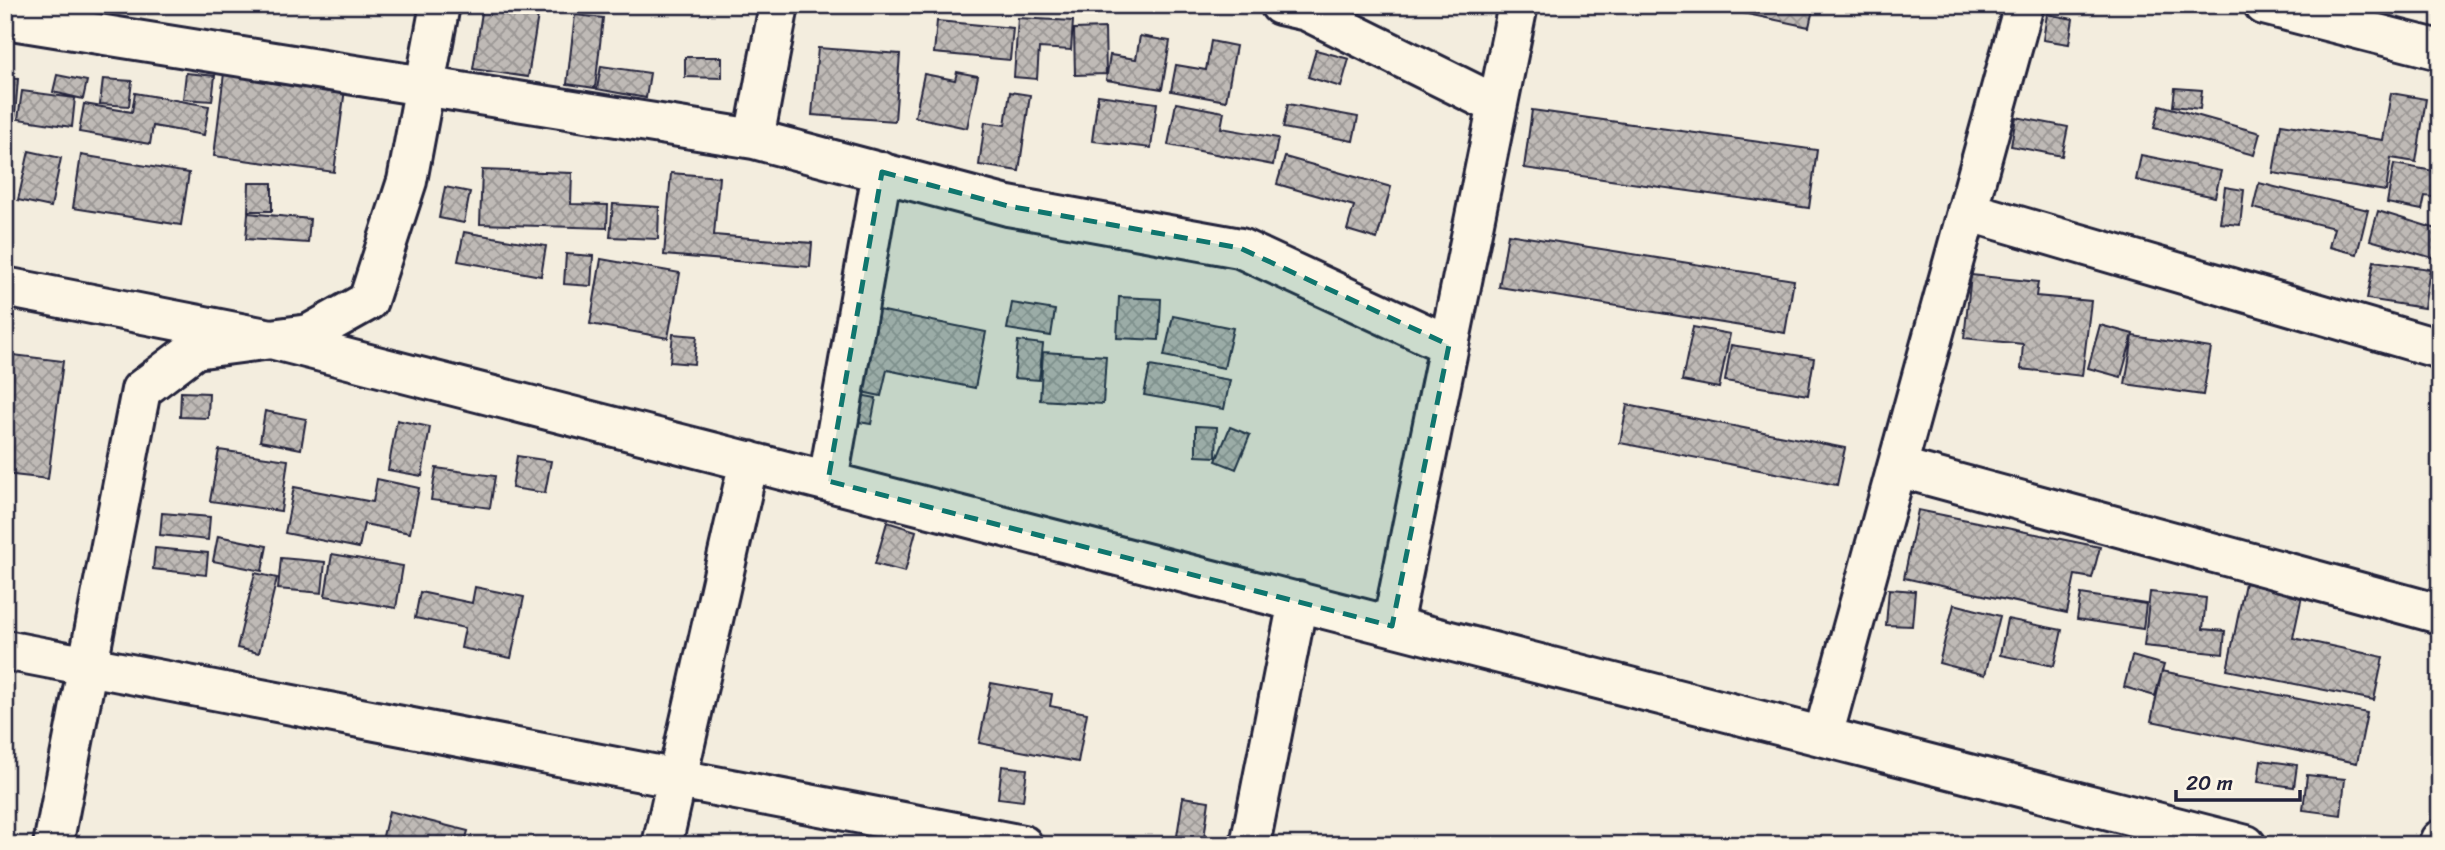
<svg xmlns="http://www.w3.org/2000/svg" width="2445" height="850" font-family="Sriracha,sans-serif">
<defs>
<pattern id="building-cross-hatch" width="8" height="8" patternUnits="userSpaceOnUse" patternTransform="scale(1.75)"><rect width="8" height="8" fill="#bfbab6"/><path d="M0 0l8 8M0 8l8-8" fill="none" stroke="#9b9795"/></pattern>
</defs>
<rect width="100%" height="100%" fill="#f3edde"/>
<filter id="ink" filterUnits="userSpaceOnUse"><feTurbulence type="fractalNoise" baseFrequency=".0143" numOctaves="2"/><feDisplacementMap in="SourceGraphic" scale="14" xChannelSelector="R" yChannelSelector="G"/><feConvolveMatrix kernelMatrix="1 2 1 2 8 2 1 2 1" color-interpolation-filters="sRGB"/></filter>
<g filter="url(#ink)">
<path fill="url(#building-cross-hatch)" stroke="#22223b" stroke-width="2" d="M1704 5H1814L1809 27Z
M483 6 538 15 528 77 473 69Z
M2047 14 2073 19 2069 44 2043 40Z
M575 15 603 18 595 88 567 84Z
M1018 18 1073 21 1071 50 1039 48 1037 79 1014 77Z
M937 21 1013 28 1010 60 934 53Z
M1105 28 1106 74 1075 75 1074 29Z
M1140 36 1170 41 1162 89 1106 80 1110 55 1136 59Z
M1211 41 1236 46 1226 101 1171 91 1176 65 1206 70Z
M818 48 900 54 895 121 812 115Z
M1316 50 1349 59 1341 87 1308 77Z
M685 57H722V78L685 77Z
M601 66 650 73 646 98 597 89Z
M957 72 978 76 967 128 915 117 924 74 955 80Z
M186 73 215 76 212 101 183 99Z
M224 73 345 89 334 172 214 156Z
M57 75 87 81 83 99 53 92Z
M5 78 18 79 15 116H5Z
M103 79 132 81 129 106 100 104Z
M2175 88 2202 90 2200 109 2173 106Z
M22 91 75 98 72 127 18 119Z
M1010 92 1030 95 1019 171 979 165 985 122 1005 125Z
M135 93 209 106 204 135 153 126 150 144 79 132 84 104 132 112Z
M2391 93 2426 99 2416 162 2391 158 2386 191 2273 173 2281 124 2383 140Z
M1098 95 1157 103 1151 148 1092 141Z
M1176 103 1224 112 1221 128 1278 138 1273 165 1168 145Z
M1288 104 1358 117 1353 141 1283 128Z
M2160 105 2260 133 2254 155 2154 128Z
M1532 110 1817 150 1809 208 1524 168Z
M2016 117 2068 127 2062 156 2011 146Z
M5 150 15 152 7 199H5Z
M29 151 61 158 51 207 18 200Z
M81 155 189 173 181 225 73 208Z
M2141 155 2221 171 2215 197 2136 180Z
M1285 157 1391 187 1377 239 1347 230 1354 206 1277 184Z
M2394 164 2440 172V198L2425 196 2422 210 2387 203Z
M482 170 572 173 571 204 608 205 607 228 480 224Z
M671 173 719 177 714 235 812 243 810 267 664 255Z
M249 183H272V211H248Z
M2259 183 2368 210 2357 254 2329 247 2334 228 2253 208Z
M445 187 470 192 464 223 439 218Z
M2225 187 2244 190 2240 225 2220 223Z
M613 204 659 207 658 239 610 237Z
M2378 211 2440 230V260L2370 240Z
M248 213 310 219 308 243 246 239Z
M464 232 546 246 541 276 458 261Z
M1508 234 1794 280 1785 333 1499 287Z
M566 254 593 256 591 286 564 284Z
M601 259 680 273 668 338 590 324Z
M2374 261 2430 269 2424 308 2367 299Z
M1971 275 2038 282 2036 296 2091 301 2082 376 2021 369 2023 344 1964 338Z
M2439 277 2440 278V318L2433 317Z
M1119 297 1161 299 1159 340 1117 338Z
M1012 303 1055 310 1051 336 1007 329Z
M869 308 986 332 975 388 887 370 881 396 852 390Z
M1173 316 1233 328 1224 368 1164 356Z
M2100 325 2133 334 2121 377 2088 368Z
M1693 327 1730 334 1719 388 1682 381Z
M673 334 697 336 694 364 670 362Z
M2133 336 2211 348 2203 395 2125 384Z
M1018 341 1043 344 1039 380 1014 378Z
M1731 345 1814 358 1808 395 1725 381Z
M1043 352 1106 356 1103 404 1040 400Z
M5 354 63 361 48 479 5 474Z
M1150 366 1230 380 1224 409 1144 395Z
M181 392 209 393 208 418 180 417Z
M849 393 876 398 871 424 836 418Z
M1627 405 1845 448 1837 485 1620 443Z
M265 411 306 419 301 449 260 441Z
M397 420 430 427 422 476 388 470Z
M1196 426 1217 427 1216 457 1196 456Z
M1230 427 1250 435 1236 469 1216 461Z
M219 450 288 460 281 511 210 501Z
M517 456 551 461 545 493 512 488Z
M436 468 495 476 490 508 431 500Z
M377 479 419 488 410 533 364 524 359 548 285 533 294 487 373 502Z
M1918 510 2100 547 2092 578 2075 575 2067 613 1904 578Z
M162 513 210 517 208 540 160 535Z
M887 522 916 531 905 572 875 564Z
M218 536 267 546 262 571 213 561Z
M155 548 208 553 206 575 153 569Z
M332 554 403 566 396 608 325 596Z
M281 558 325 562 322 593 278 589Z
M255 573 277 578 259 653 237 648Z
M2245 583 2302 596 2293 638 2383 657 2374 700 2227 670Z
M475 587 524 597 511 658 461 648 465 628 415 618 420 592 472 603Z
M1889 589 1915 591 1912 626 1886 625Z
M2150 592 2206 598 2203 629 2225 631 2223 654 2144 646Z
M2081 594 2146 604 2143 629 2077 619Z
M1954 604 2000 616 1985 675 1939 663Z
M2007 619 2062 630 2054 666 2000 655Z
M2132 656 2164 665 2155 696 2124 687Z
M2162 671 2367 713 2357 763 2151 721Z
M991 683 1052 694 1050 706 1087 713 1078 762 979 743Z
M2261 760 2297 765 2294 787 2258 782Z
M1002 766 1027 769 1023 801 998 798Z
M2307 775 2345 779 2341 815 2303 810Z
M1183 797 1209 801 1204 839 1177 836Z
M389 811 468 831 464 845H418L383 836Z"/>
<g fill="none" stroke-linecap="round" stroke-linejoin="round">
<g stroke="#22223b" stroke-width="44">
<path id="minor" d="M1280 5 1307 11 1497 105
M2264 5 2440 50
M5 19 754 139 1008 206 1240 248 1449 345
M754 139 779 5
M1967 211 2440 349
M5 287 271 339 2246 845
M1897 467 2440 614
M828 481 882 172
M1392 626 1518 5
M5 650 1023 845
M1823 736 2024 5
M53 845 141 390 195 349 309 334 368 301 407 181 440 5
M662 845 749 461
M1250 845 1298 601
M2438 845 2440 840"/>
</g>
<use href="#minor" stroke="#fcf5e5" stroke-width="38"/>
</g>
</g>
<path fill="#0f766e" fill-opacity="0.2" stroke="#0f766e" stroke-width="5" stroke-dasharray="14 9" stroke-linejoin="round" d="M882 172 1008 206 1240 248 1449 345 1392 626 828 481Z"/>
<rect width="2445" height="850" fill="none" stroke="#fcf5e5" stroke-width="28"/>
<rect x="14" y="14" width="2417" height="822" fill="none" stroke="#22223b" stroke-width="2.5" filter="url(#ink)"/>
<path d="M2176 790v10h124v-10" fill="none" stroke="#22223b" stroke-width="3.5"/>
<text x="2186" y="790" font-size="21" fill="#22223b" stroke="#fcf5e5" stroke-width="5" paint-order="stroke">20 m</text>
</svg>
